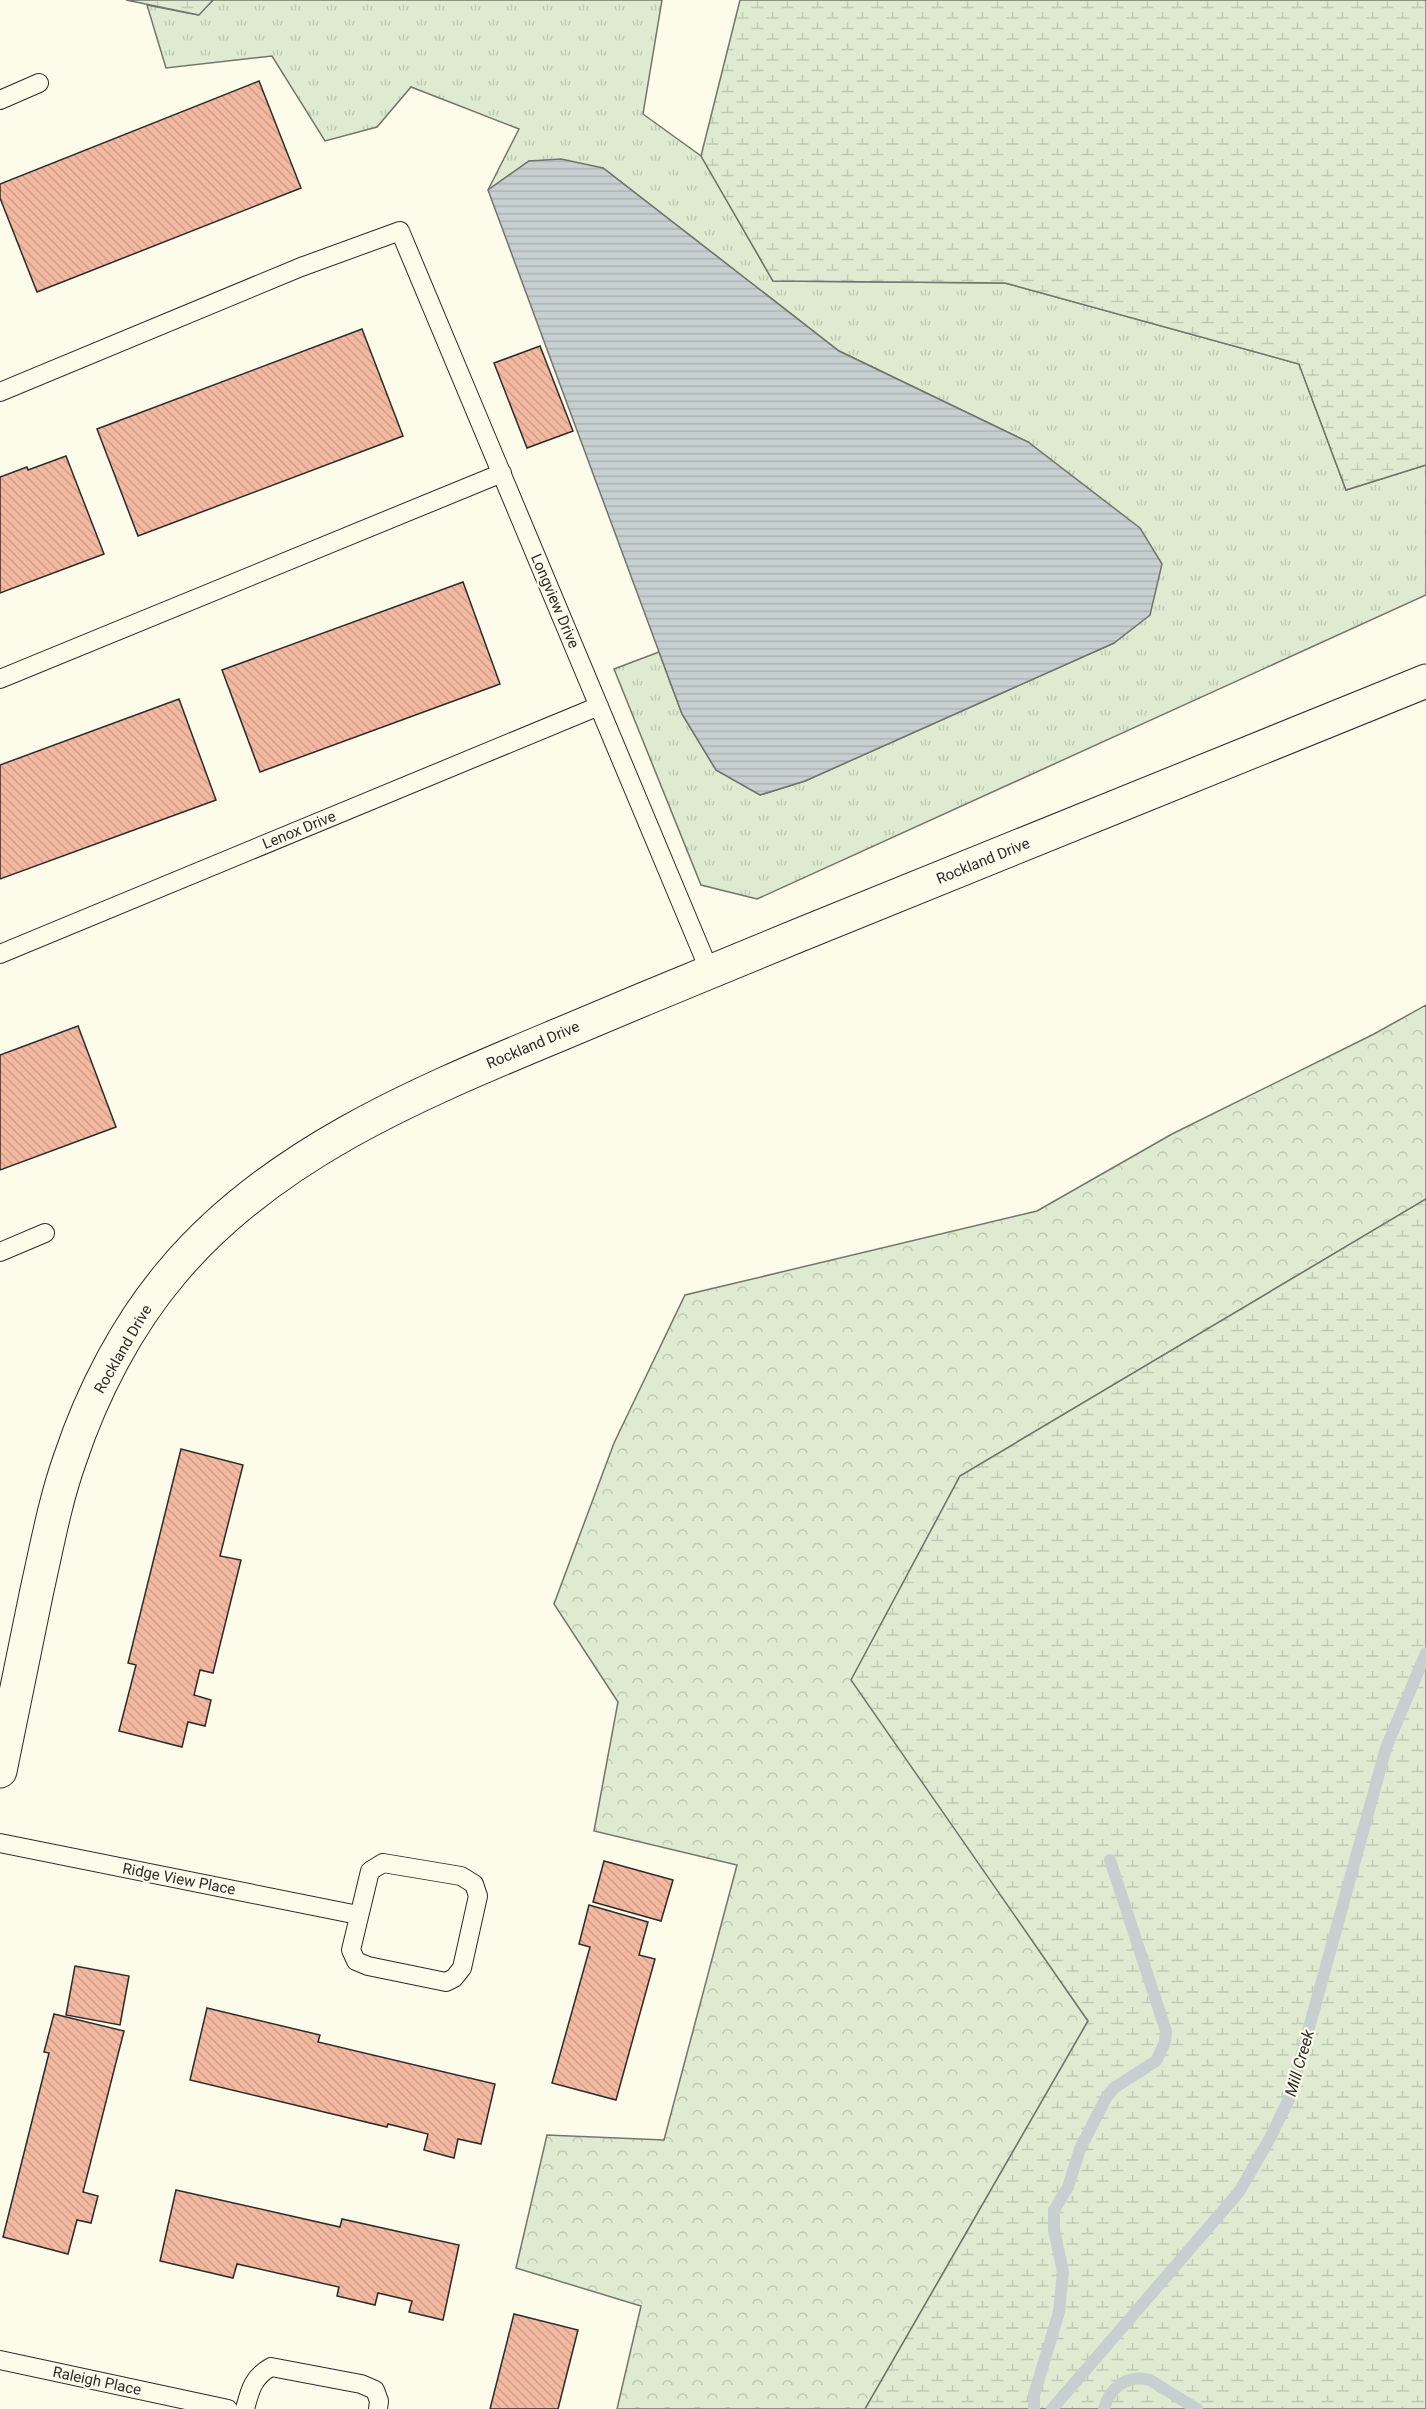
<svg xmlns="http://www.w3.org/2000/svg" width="1426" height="2409" font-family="Roboto,sans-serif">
<defs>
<pattern id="grass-tufts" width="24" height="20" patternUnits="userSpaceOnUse" patternTransform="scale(1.5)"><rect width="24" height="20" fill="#deebd1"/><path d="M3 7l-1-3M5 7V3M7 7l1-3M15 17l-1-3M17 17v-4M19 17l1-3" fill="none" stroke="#bfcab4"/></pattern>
<pattern id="forest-crowns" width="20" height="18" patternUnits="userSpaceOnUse" patternTransform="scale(1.5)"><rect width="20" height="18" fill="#deebd1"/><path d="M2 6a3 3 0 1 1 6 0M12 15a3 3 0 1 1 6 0" fill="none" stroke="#bfcab4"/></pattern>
<pattern id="wetland-marsh" width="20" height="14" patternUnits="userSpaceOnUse" patternTransform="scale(1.5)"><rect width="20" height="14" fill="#deebd1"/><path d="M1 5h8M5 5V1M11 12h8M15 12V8" fill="none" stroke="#bfcab4"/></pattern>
<pattern id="water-rules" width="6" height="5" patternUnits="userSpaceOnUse" patternTransform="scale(1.5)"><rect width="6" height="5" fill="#c7d0d0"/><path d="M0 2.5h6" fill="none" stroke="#abb3b3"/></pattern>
<pattern id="building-back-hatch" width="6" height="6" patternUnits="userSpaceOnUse" patternTransform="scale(1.5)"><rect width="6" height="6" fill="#f2b8a0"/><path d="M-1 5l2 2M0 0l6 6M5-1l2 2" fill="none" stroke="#d09e8a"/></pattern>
</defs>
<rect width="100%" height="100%" fill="#fdfbea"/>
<path fill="url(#grass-tufts)" stroke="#74746e" stroke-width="1.5" d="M213 0H662L643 114 701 156 773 281 1005 283 1299 364 1346 490 1426 465V595L757 899 701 885 614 669 659 652 682 714 716 770 760 795 805 781 1114 643 1028 442 839 351 603 168 529 161 488 190 519 129 411 87 377 127 325 141 272 56 166 68 147 5 198 15Z"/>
<path fill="url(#forest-crowns)" stroke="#74746e" stroke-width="1.5" d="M1426 1005V1199L960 1476 852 1679 1088 2021 865 2409H617L641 2306 516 2268 547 2135 664 2140 737 1865 594 1831 618 1702 554 1604 614 1443 685 1295 1037 1211 1172 1134 1374 1034Z"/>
<path fill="url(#wetland-marsh)" stroke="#74746e" stroke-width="1.5" d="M126 0H213L199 15Z
M740 0H1426V465L1346 490 1299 364 1005 283 773 281 701 156Z
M1426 1199V2409H865L1088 2021 851 1680 960 1476Z"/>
<path fill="url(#water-rules)" stroke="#74746e" stroke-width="1.5" d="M561 159 603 168 839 351 1028 442 1140 528 1162 564 1150 615 1114 643 805 781 760 795 716 770 682 714 488 190 529 161Z"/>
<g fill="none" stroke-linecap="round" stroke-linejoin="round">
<path stroke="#c7d0d0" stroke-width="12" d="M1034 2409V2395L1059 2312 1063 2272 1054 2230V2210L1068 2187 1080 2149 1106 2098 1114 2088 1156 2061 1165 2042 1166 2031 1110 1860
M1052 2409 1239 2192 1270 2138 1290 2097 1386 1748 1426 1653
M1104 2409C1109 2388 1127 2374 1150 2380L1197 2409"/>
</g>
<path fill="url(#building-back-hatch)" stroke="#2b2b2b" stroke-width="1.5" d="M259 81 301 188 37 292 0 198V184Z
M362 329 403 436 138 536 97 429Z
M540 346 573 431 527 448 494 363Z
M66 456 104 554 0 593V477L27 467 28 470Z
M463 582 500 684 260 772 222 670Z
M179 699 216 800 0 879V765Z
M78 1026 116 1127 0 1170V1055Z
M181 1449 243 1465 220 1556 241 1560 213 1673 200 1670 194 1695 211 1700 205 1726 188 1722 182 1747 119 1731 136 1665 128 1663Z
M604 1861 673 1880 661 1921 593 1902Z
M589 1905 648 1922 639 1955 655 1959 616 2100 552 2083 590 1947 579 1944Z
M75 1966 129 1976 120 2025 66 2015Z
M207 2008 320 2035 318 2042 495 2084 481 2144 458 2139 454 2158 424 2150 428 2134 388 2124 387 2127 190 2080Z
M54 2014 124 2031 83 2192 98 2196 91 2223 77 2220 68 2254 3 2237 49 2053 44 2052Z
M176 2190 340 2227 342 2219 459 2245 443 2320 409 2312 412 2301 378 2293 375 2305 337 2296 339 2287 237 2264 233 2278 160 2261Z
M514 2314 578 2330 558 2409H490Z"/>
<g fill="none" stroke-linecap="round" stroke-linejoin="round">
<g stroke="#2b2b2b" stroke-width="20">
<path id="lane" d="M0 100 39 83
M0 392 301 267 400 231 710 972
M0 679 502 473
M0 954 599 706
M0 1252 45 1233
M0 1843 358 1915
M383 1863 461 1876 474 1884 478 1896 462 1968 454 1978 446 1982 368 1966 356 1961 351 1950 370 1871Z
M0 2360 228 2409
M245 2409C250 2390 253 2377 271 2367L361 2384 375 2390 379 2401 378 2409"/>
</g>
<g stroke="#2b2b2b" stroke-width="35">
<path id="secondary" d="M0 1771C12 1710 25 1650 37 1590 47 1546 55 1501 70 1459 92 1393 127 1325 172 1272 271 1154 417 1094 556 1036 636 1002 717 969 797 936 1007 851 1216 766 1426 681"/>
</g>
<use href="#lane" stroke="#fdfbea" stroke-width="18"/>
<use href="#secondary" stroke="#fdfbea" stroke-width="33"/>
</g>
<g text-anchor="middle" stroke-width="4.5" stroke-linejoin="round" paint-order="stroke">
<g font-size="15" fill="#2b2b2b" stroke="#fdfbea">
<text transform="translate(555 601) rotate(67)" y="5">Longview Drive</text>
<text transform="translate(299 830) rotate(-22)" y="5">Lenox Drive</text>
<text transform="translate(983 861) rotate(-22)" y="5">Rockland Drive</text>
<text transform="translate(533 1045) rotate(-23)" y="5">Rockland Drive</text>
<text transform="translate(123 1349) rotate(-60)" y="5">Rockland Drive</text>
<text transform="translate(179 1879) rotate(11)" y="5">Ridge View Place</text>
<text transform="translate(97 2381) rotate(12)" y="5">Raleigh Place</text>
</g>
<g font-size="16" font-style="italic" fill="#2b2b2b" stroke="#fdfbea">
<text transform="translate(1299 2063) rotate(-74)" y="6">Mill Creek</text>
</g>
</g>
</svg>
